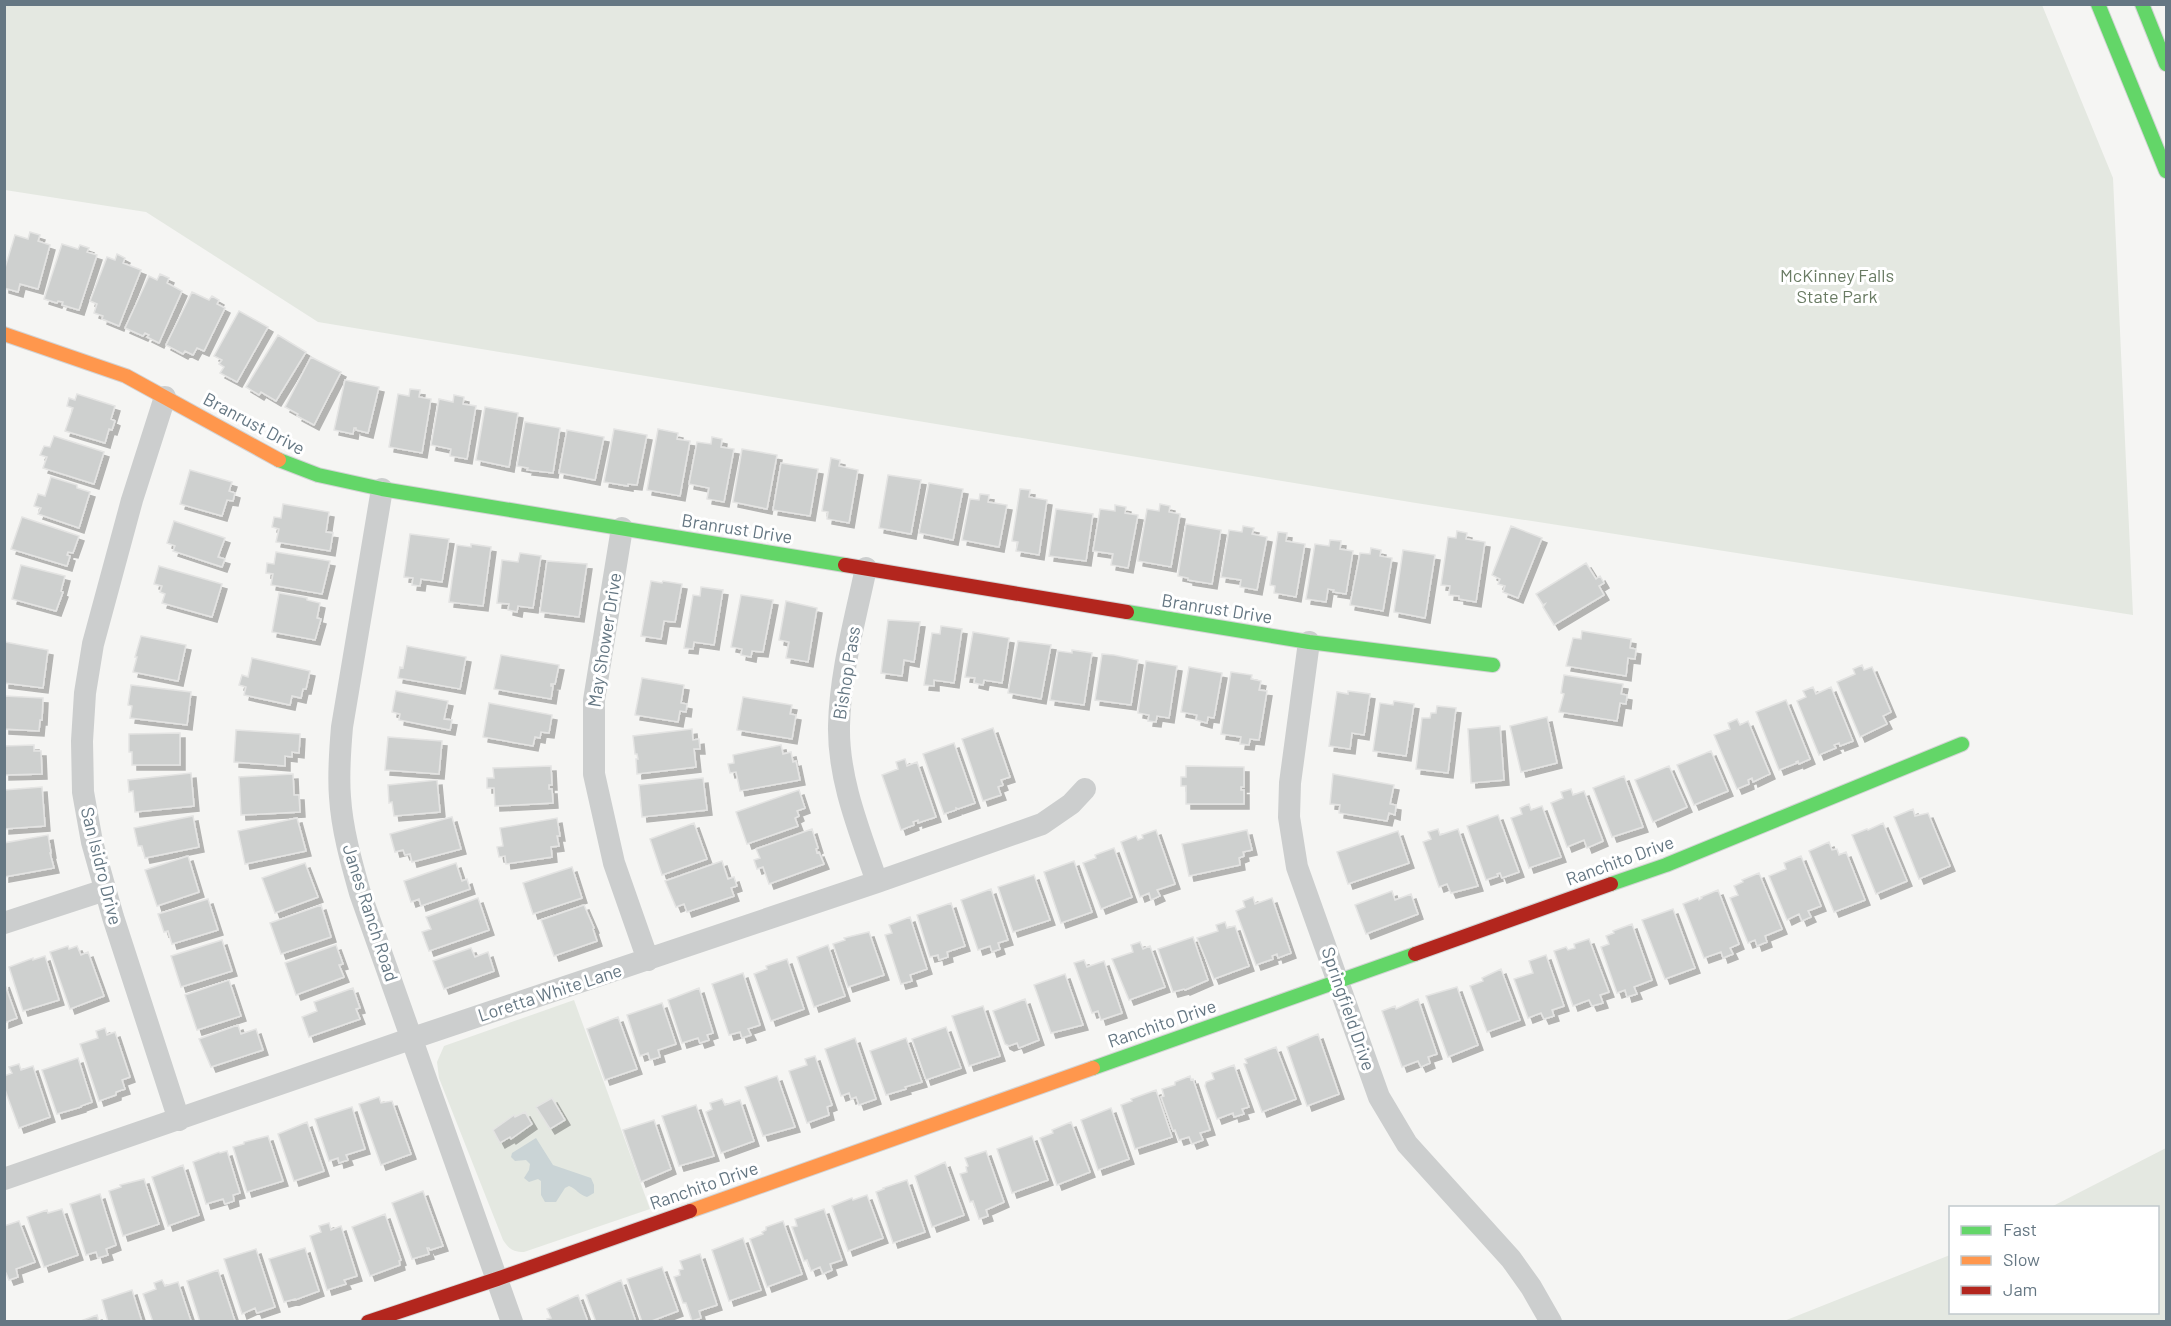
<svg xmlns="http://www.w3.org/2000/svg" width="2171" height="1326" font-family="Barlow,sans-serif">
<defs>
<filter id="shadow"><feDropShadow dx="5" dy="5" stdDeviation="0" flood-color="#0004"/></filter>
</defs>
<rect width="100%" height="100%" fill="#f5f5f3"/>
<path fill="#e4e8e1" d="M4 5H2042L2113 178 2133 615 1416 503 318 322 146 212 5 190Z
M574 1000 650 1209 524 1252C513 1252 509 1249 503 1240L439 1078 437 1062 444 1046Z
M2166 1148V1321H1784L1950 1255V1312H2158V1208L2051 1207Z"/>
<path fill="#cad4d6" d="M536 1138 553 1165 591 1178 594 1185V1193L587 1197C579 1195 577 1189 569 1186L565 1188 556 1202H545L541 1195V1181L538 1179 529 1182 524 1178 529 1170 530 1164 526 1160 515 1161 511 1157 512 1153Z"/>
<path fill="#ced0cf" stroke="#e4e4e3" stroke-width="1.5" filter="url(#shadow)" d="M30 232 40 235 38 241 50 245 38 289 20 284 18 292 4 288V271L15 235 28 239Z
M62 244 78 249 80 245 89 248 87 252 97 255 79 310 62 305 63 302 58 301 57 303 44 299Z
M117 254 125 258 123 263 141 270 119 326 102 319 103 316 94 313 97 304 90 301 107 257 115 260Z
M160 274 169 278 167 283 182 291 159 343 147 337 149 335 145 333 143 336 125 328 149 276 157 280Z
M192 292 209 300 212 296 219 300 217 304 225 308 204 351 197 348 193 355 185 351 183 354 166 345Z
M239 311 268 327 237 382 220 373 224 367 219 364 222 360 214 356Z
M278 335 306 352 276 401 261 392 259 395 246 387Z
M311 357 341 372 314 425 297 416 298 414 285 407Z
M345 380 379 387 368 433 356 430V428H354L353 434 334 430Z
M410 389 420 390 419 397 431 399 422 453 389 447 398 394 409 396Z
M77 394 115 406 111 419 115 421 112 430 109 429 105 443 65 431 73 408 67 406 69 398 75 400Z
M454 395 464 397 463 404 476 406 467 459 450 456 451 449 431 445 439 399 453 402Z
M485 407 518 413 509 467 476 460Z
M525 422 560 428 553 473 527 470 528 468 517 466Z
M614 429 647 435 637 485 628 484V486L604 482Z
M658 429 678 433 677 439 690 441 680 496 647 490Z
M567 430 604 437 595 480 559 473Z
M54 436 104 452 94 484 43 468 47 457 40 455 44 446 50 447Z
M712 437 722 439 721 447 734 449 724 502 707 499 709 488 689 484 697 442 711 444Z
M742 449 777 455 767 509 733 502Z
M831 458 840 460 839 466 858 470 849 523 827 519 828 512 822 511Z
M781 463 818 469 810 516 773 510Z
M190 470 232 482 229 491 235 493 233 501 227 500 222 516 180 504Z
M888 475 921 480 911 534 879 528Z
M51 477 77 485V488L90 492 79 528 38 514 41 508 34 506 38 494 45 496Z
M929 483 963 489 953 540 919 533Z
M1020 489 1030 490 1029 497 1047 500 1039 555 1016 551 1018 542 1012 541Z
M980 494 989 495 988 502 1007 505 999 547 962 540 970 499 979 500Z
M283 504 329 512 326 532 333 533 330 551 276 542 279 529 272 527 274 517 281 518Z
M1160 504 1170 506 1169 512 1180 514 1171 567 1138 561 1147 509 1159 511Z
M1115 505 1126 507 1125 513 1138 515 1128 568 1111 565 1113 554 1093 551 1100 509 1115 511Z
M1056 509 1093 514 1086 561 1049 556Z
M22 517 79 536 73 553 68 552 67 555 70 556 67 566 11 549Z
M174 521 225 538 218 557 225 559 222 567 173 551 175 546 167 543Z
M1186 524 1221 530 1212 584 1188 580V578L1178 576Z
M1243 526 1254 528 1252 534 1267 537 1257 590 1240 587 1241 580 1221 577 1229 530 1242 532Z
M1511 526 1542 538 1518 598 1503 592 1505 586 1498 584 1500 579 1492 575Z
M1457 531 1467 533 1466 539 1485 542 1476 602 1459 599V596L1449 595 1450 586 1441 585 1448 537 1456 538Z
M1278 532 1287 533 1286 541 1305 544 1296 597 1274 593 1275 586 1270 585Z
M410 534 449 539 442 582 421 579 420 586 412 585 413 578 404 577Z
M1330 540 1341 541 1340 549 1353 551 1346 594 1333 592 1334 590 1328 589 1326 602 1306 599 1315 544 1329 546Z
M471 544 491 547 483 606 449 602 457 545 471 547Z
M1371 548 1381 550 1380 556 1392 558 1383 611 1350 605 1360 553 1370 554Z
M1403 550 1435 555 1425 618 1394 612Z
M276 552 330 561 322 594 271 585 273 574 266 573 267 563 274 564Z
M520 553 541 556 533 608 518 606 517 612 508 610 509 604 497 603 502 560 518 562Z
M547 561 587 564 579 617 540 612Z
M1586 563 1596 579 1600 576 1604 583 1599 586 1604 595 1554 625 1543 607 1545 604 1543 605 1536 594Z
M21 565 65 576 61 591 63 592 56 611 12 599Z
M159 566 222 584 212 617 162 603 165 594 160 592 162 586 154 584Z
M651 581 662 583 663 581 682 584 675 622 664 621 661 639 641 636Z
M701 587 723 590 714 645 694 642 693 649 684 648 693 595 700 596Z
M279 593 307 598V600L320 603 317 618 321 619 315 640 272 632Z
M741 595 773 600 763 652 752 651 751 657 741 655 742 649 731 647Z
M786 601 817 608 808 662 786 658 789 642 779 640Z
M888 620 920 622 914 662 904 660 902 676 881 673Z
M941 626 962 629 954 683 934 680V686L924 685 932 633 940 634Z
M1582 631 1631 639 1630 648 1636 649 1635 659 1628 658 1626 676 1566 666 1573 638 1581 639Z
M973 632 1009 638 1002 683 984 680 983 685 974 683 975 678 965 677Z
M141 636 186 645 178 681 133 672 137 657H135Z
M1018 641 1051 645 1041 699 1008 693Z
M5 642 48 650 43 688 4 683Z
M407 646 466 657 460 689 398 678 400 667 403 668Z
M1072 650 1092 653 1084 705 1050 700 1058 651 1072 653Z
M1102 654 1114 655 1138 660 1131 705 1095 700Z
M501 655 559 665 555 684H551V686H553L551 699 494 689Z
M252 658 310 671 306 689H303L301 698 292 696 290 705 244 695 246 687 239 685 242 675 248 677Z
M1146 661 1177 666 1169 718 1157 716 1156 722 1148 721 1149 715 1138 713Z
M1862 665 1864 670 1872 667 1891 712 1883 716 1887 724 1860 737 1837 682 1855 674 1853 669Z
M1189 667 1222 673 1214 718 1208 717 1207 723 1196 720 1197 715 1181 712Z
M1231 672 1252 675 1251 679 1261 681 1259 690 1267 691 1259 740 1250 739 1249 745 1240 744 1241 737 1221 734Z
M1564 675 1623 684 1621 694 1627 695 1626 704 1620 703 1617 721 1559 712 1564 694 1561 693Z
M642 678 684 685 681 703 687 704 686 712 680 711 678 722 635 715Z
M131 685 191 692 187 725 130 718 132 706 128 705Z
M1813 687 1816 694 1831 687 1853 741 1840 746 1839 743 1834 745 1836 748 1819 755 1797 701 1806 697 1803 691Z
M396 691 448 701 444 719 452 720 450 730 399 720 400 714 392 712Z
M1348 691 1370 694 1364 735 1352 733 1350 749 1329 746 1337 692 1348 694Z
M4 696 43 698 42 720H40L39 731 4 729Z
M743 697 792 705 790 714 796 715 792 739 737 730Z
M1786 700 1810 759 1799 764 1798 761 1796 762 1797 763 1779 770 1756 712Z
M1394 701 1414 704 1406 756 1373 751 1380 703 1393 705Z
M489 703 552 715 549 733 541 732 540 738 535 737 533 746 483 737Z
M1437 706 1456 708 1448 773 1416 769 1422 718H1430L1431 713H1436Z
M1547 717 1557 763 1521 772 1510 726Z
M1737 719 1740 725 1748 721 1770 774 1753 782 1752 778 1748 780 1749 784 1737 789 1714 735 1730 729 1728 723Z
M1500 726 1504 780 1471 783 1468 729Z
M993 728 1010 777 1001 780 1003 785 998 787 1001 795 983 801 962 739Z
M692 729 693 740 699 739 700 749H694L696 767 637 774 636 759H638L637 754H635L633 736Z
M236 730 300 734 299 753 292 752V757L285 756V766L234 762Z
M180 733V765H132V752H129V734Z
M388 737 442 741 439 774 385 770Z
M954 743 975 803 958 809 956 808V810L944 814 923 754Z
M34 745V751H41L42 774 4 775V746Z
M781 745 783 754 791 752 793 762 796 761 800 780 740 791 736 772 730 773 728 764 734 763 733 755Z
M1711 751 1728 791 1694 805 1677 765Z
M905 759 907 766 917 762 936 817 918 823V820L913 822 914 825 901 830 882 775 898 769 896 762Z
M551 766 552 785H549V789H552L553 803 495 806 494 788H487V778H494L493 768Z
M1186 766 1244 767V787H1241V790H1244V804H1186V786H1181V777H1186Z
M1669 766 1687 807 1653 822 1635 780Z
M191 773 194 806 135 812 133 791 129 792 128 780Z
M293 774 294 795H299L300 812 241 815 239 777Z
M1333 774 1394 785 1390 804 1396 805 1395 815 1389 813 1387 821 1339 813 1340 805 1330 804Z
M1624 776 1643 827 1612 837 1593 788Z
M703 778 707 810 642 817 639 785Z
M437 780 440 812 394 816 392 802 389 803 388 785Z
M42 787 45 826 4 829V790Z
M1571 789 1573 795 1584 791 1603 841 1587 848 1584 840 1567 847 1551 803 1563 798 1561 792Z
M799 790 805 808 797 811 799 816 795 818 798 826 747 844 736 812Z
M1529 804 1531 810 1542 806 1561 857 1529 868 1511 818 1522 814 1520 808Z
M1913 809 1915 816 1928 813 1950 866 1919 879 1894 817Z
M1498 815 1519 872 1502 878 1500 873 1497 874 1498 876 1486 880 1467 826Z
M193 816 199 847 145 858 142 846H138L134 828Z
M452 817 461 849 412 862 410 854 405 855 403 850 395 852 390 834Z
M297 818 306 851 245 864 238 831Z
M557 818 560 836H557L559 846 551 847 552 857 506 864 505 856 499 857 497 847 503 846 500 828Z
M694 823 707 859 662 875 650 839Z
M1883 823 1907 881 1876 894 1852 835 1867 829 1868 830Z
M812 829 818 848 816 849 817 853 819 852 824 864 769 884 763 867 757 869 754 860 760 858 756 849Z
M1438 829 1440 835 1458 829 1478 886 1451 893 1447 884 1439 887 1423 842 1431 839 1428 832Z
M1156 830 1175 884 1157 890 1160 896 1151 900 1149 893 1140 897 1121 842 1136 836 1138 840 1143 838 1142 835Z
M1247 830 1252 850 1243 852 1244 856 1239 858 1240 865 1189 876 1182 844Z
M1398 831 1409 863 1348 884 1337 852Z
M48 835 51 853H50L54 868 4 877V843Z
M1829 842 1832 850 1837 849 1839 855 1846 852 1865 900 1834 912 1809 851Z
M1114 848 1132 897 1101 909 1083 863 1096 858 1095 855Z
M188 856 199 892 157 906 145 870Z
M1801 856 1821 906 1808 911 1811 917 1802 921 1799 914 1787 920 1769 876 1786 869 1784 863Z
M722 861 728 879 734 877 737 886 731 888 734 896 687 912 684 904 676 907 665 881Z
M1074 861 1092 912 1061 923 1044 872Z
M305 863 318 897 275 913 262 878Z
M456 863 462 881 467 879 470 889 421 906 419 899 411 902 404 881Z
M572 867 582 898 533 914 523 883Z
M1759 873 1782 929 1765 936 1767 942 1757 946 1755 940 1748 943 1730 898 1738 895 1734 886 1743 882 1742 880Z
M1034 875 1050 920 1013 932 998 887Z
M991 889 1008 940 998 943 1000 949 992 952 990 946 978 950 961 900Z
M1718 890 1739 944 1730 948 1733 954 1723 958 1721 952 1704 958 1683 904 1698 898 1699 900 1702 898 1701 897Z
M1392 891 1395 900 1411 894 1418 914 1366 934 1355 905Z
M1253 897 1255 904 1272 898 1291 953 1278 958 1277 954 1272 956 1273 959 1256 965 1236 911 1245 907 1243 901Z
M478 898 489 930 429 951 422 932 431 929 426 917Z
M208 899 218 930 172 944 168 931 164 932 158 914Z
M951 903 965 946 947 952 948 957 939 960 938 955 930 957 917 915Z
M321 905 331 937 281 954 270 923Z
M584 905 594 928 593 929 597 941 554 956 541 920Z
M1673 909 1695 968 1665 979 1642 920Z
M910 917 927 969 910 975 912 981 901 984 885 935 892 933 889 925Z
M1225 922 1227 928 1235 926 1249 966 1214 979 1197 938 1218 931 1216 925Z
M1632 924 1652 980 1634 987 1637 994 1627 997 1625 990 1617 993 1601 947 1609 944 1606 936 1614 933 1613 931Z
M869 932 884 975 848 987 833 944 845 940 844 938Z
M1193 937 1208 980 1185 990 1184 989 1173 992 1158 949Z
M1589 939 1609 992 1600 995 1603 1003 1592 1006 1589 1000 1573 1006 1554 951 1566 947 1568 950 1575 948 1574 944Z
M222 940 232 971 181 987 171 956Z
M1140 942 1143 949 1150 946 1165 987 1129 1000 1112 959 1133 952 1131 945Z
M336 945 343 964 339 965 344 977 296 995 285 963Z
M828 945 845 996 814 1007 797 957Z
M68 946 69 949 77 946 81 955 88 952 104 996 70 1009 50 952Z
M471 948 475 957 488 952 494 971 444 989 433 961Z
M1546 955 1564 1006 1552 1010 1554 1016 1544 1019 1541 1013 1528 1018 1514 979 1533 973 1529 961Z
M45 956 59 1000 23 1011 9 967 33 958V960Z
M787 959 804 1009 771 1021 754 974 767 969 766 966Z
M1084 960 1087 967 1104 961 1122 1013 1101 1020 1098 1011 1092 1013 1074 963Z
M1501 969 1520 1020 1487 1032 1470 986 1483 981 1482 978Z
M743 973 760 1025 748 1029 751 1035 742 1038 740 1032 729 1035 712 984Z
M1065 974 1083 1025 1051 1033 1034 985Z
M229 980 241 1016 197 1030 185 995Z
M4 982 17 1018 4 1023Z
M1457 987 1478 1045 1448 1057 1426 996Z
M353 988 360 1008 356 1009 360 1019 309 1037 302 1017 317 1011 314 1002Z
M699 988 713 1033 707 1035 709 1040 700 1043 698 1038 682 1043 668 1000Z
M1025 999 1039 1040 1019 1048 1017 1043 1009 1046 1005 1044 993 1011Z
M1418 999 1437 1054 1428 1057 1430 1063 1421 1067 1418 1061 1402 1067 1382 1011 1395 1006 1396 1009Z
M662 1003 676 1044 658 1050 660 1057 650 1060 648 1053 640 1056 627 1015Z
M983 1006 1000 1056 969 1066 952 1016Z
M618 1017 637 1069 605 1080 587 1029Z
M238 1025 241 1034 256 1029 263 1050 211 1067 199 1039Z
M946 1027 961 1068 926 1080 912 1039Z
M105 1028 107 1035 115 1032 130 1077 122 1080 125 1089 116 1092V1095L99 1101 80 1044 98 1038 96 1031Z
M1318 1034 1339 1094 1307 1106 1287 1047Z
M855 1038 876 1099 859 1105 856 1097 851 1099 849 1093 841 1096 825 1049Z
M906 1038 922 1082 905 1087 906 1089 886 1095 870 1051Z
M1276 1047 1296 1099 1262 1112 1244 1064 1247 1063 1245 1059Z
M815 1056 832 1105 827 1107 829 1115 807 1123 789 1071 807 1065 805 1059Z
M78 1058 92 1102 81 1106V1107L57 1114 42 1070Z
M19 1064 21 1070 33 1066 50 1117 19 1128 4 1087V1076L12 1073 9 1067Z
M1234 1065 1249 1107 1242 1109 1244 1114 1234 1117 1233 1113 1217 1119 1205 1086 1206 1082 1214 1079 1212 1073Z
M777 1076 795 1127 763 1136 745 1087Z
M1190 1076 1191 1080 1193 1079 1210 1130 1200 1133 1203 1140 1192 1144 1189 1137 1179 1140 1175 1130 1173 1131 1161 1097 1164 1096 1162 1089 1175 1085V1082Z
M1156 1090 1172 1137 1135 1149 1121 1105 1132 1101 1131 1099Z
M379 1097 381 1103 392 1101 411 1154 381 1165 359 1104Z
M552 1098 565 1120 550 1129 536 1107Z
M722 1099 725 1105 740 1100 754 1141 721 1153 706 1112 712 1109 710 1103Z
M696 1105 714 1156 679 1166 662 1116Z
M352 1107 365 1149 346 1155 348 1160 339 1163 338 1158 329 1161 315 1119Z
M1111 1108 1129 1159 1098 1170 1081 1120Z
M525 1112 532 1124 511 1139 510 1137 500 1143 493 1130 514 1115 515 1117Z
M654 1120 671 1169 641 1182 623 1130Z
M307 1122 324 1171 294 1181 278 1134Z
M1071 1122 1090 1172 1057 1185 1040 1138 1053 1133 1052 1130Z
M268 1136 283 1181 247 1192 233 1147 244 1144V1142Z
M1032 1136 1048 1180 1012 1193 997 1149Z
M227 1151 240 1193 233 1195 234 1201 225 1204 223 1199 206 1204 193 1162 219 1152 220 1153Z
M986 1151 1004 1202 986 1210 988 1216 979 1219 973 1201 970 1202 960 1174 967 1172 966 1167 968 1166 965 1158Z
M945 1162 964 1215 932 1227 915 1176Z
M183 1165 199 1215 168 1226 152 1177Z
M144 1179 159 1224 123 1236 109 1191 121 1187 120 1185Z
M907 1180 925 1232 893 1243 876 1192 884 1189 883 1188Z
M423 1191 443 1246 430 1250 429 1248H427L429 1254 412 1259 392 1203Z
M100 1194 116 1245 106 1249 108 1255 98 1258 96 1252 86 1255 70 1204Z
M867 1195 883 1238 848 1251 832 1206 852 1198 853 1200Z
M62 1209 78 1255 44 1267 27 1217 47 1210 48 1213Z
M824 1209 842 1260 830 1264 832 1270 823 1274 820 1267 811 1271 807 1260 804 1261 792 1227 797 1226 795 1219Z
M385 1214 401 1260 399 1261 400 1265 370 1276 352 1227Z
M19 1221 35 1262 16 1269 18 1277 9 1280 6 1273H4V1226Z
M783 1221 802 1274 767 1287 750 1239 763 1234 762 1232 766 1230V1227Z
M329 1223 331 1230 341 1226 357 1276 344 1280 346 1284 327 1290 310 1236 321 1232 319 1226Z
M743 1238 761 1290 729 1301 712 1250Z
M305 1248 319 1291 295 1300V1299L284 1302 269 1259Z
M256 1249 275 1307 257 1313 255 1308 242 1314 224 1259Z
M700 1254 717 1305 699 1311 701 1318 692 1321 686 1303H683L674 1277 680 1275 679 1270 683 1269 680 1261Z
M662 1267 678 1311 649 1322H642L627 1279Z
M218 1270 235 1321 200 1322 187 1281Z
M162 1280 165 1286 178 1282 191 1321 153 1322 143 1294 156 1289 154 1283Z
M621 1280 636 1322H596L586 1295Z
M132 1290 142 1322H108L102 1300Z
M578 1295 588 1322H549L547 1319 551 1318 547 1309Z
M97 1315 99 1322H78Z"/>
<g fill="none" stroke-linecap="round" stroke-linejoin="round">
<g stroke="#d2d3d4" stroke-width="16">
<path id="fast" d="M2098 4 2166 171
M2142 4 2166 64
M279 460 318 475 382 489 845 565
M1127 612 1309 642 1493 665
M1611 884 1666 865 1962 744
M1093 1068 1415 954"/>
</g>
<g stroke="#d2d3d4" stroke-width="16">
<path id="slow" d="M4 334 126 376 279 460
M690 1211 1093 1068"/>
</g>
<g stroke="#d2d3d4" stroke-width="16">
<path id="jam" d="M845 565 1127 612
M1415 954 1611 884
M368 1322 497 1279 690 1211"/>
</g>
<path stroke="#cccece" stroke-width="22" d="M165 397 132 500 93 644 85 693 82 741 83 792 92 842 113 917 179 1120
M382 489 342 727C340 750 338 773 340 797 342 829 351 861 360 893L512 1322
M622 528 594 700V774L614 863 648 960
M866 568C855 620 840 674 839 726 838 780 860 832 877 882
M1309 642 1290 783 1289 817 1297 867 1379 1097 1407 1144 1511 1259 1531 1287 1551 1322
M4 923 105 890
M4 1179 413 1038 877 882 1042 824 1071 804 1085 789"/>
<use href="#fast" stroke="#63d668" stroke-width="14"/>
<use href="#slow" stroke="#ff974d" stroke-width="14"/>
<use href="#jam" stroke="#b3261e" stroke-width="14"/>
</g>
<g text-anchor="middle" stroke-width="6" stroke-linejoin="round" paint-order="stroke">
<g font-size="18" fill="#697b63" stroke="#fff">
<text x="1837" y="282">McKinney Falls<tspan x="1837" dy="21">State Park</tspan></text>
</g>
<g font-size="18" fill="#657783" stroke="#fff">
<text transform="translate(254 424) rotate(28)" y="6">Branrust Drive</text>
<text transform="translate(737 529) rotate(9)" y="6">Branrust Drive</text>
<text transform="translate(1217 609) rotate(9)" y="6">Branrust Drive</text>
<text transform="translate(605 640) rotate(-81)" y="6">May Shower Drive</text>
<text transform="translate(847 673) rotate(-81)" y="6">Bishop Pass</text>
<text transform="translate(1620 861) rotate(-20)" y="6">Ranchito Drive</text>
<text transform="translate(101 866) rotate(76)" y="6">San Isidro Drive</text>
<text transform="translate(370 913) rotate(72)" y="6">Janes Ranch Road</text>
<text transform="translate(550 993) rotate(-18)" y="6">Loretta White Lane</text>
<text transform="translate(1348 1009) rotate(71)" y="6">Springfield Drive</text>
<text transform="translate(1162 1024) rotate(-19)" y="6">Ranchito Drive</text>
<text transform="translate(704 1186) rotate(-19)" y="6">Ranchito Drive</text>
</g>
</g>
<rect width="2171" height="1326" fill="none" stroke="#657783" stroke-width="12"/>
<rect x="1949" y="1206" width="210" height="108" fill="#ffffff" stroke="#c1c9cd" stroke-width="1.5"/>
<rect x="1961" y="1226" width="30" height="9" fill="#63d668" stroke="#c1c9cd" stroke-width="1.5"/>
<text x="2003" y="1236" font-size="18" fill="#657783">Fast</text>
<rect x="1961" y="1256" width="30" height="9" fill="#ff974d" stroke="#c1c9cd" stroke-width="1.5"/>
<text x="2003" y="1266" font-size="18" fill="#657783">Slow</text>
<rect x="1961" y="1286" width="30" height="9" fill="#b3261e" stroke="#c1c9cd" stroke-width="1.5"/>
<text x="2003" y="1296" font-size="18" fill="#657783">Jam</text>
</svg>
